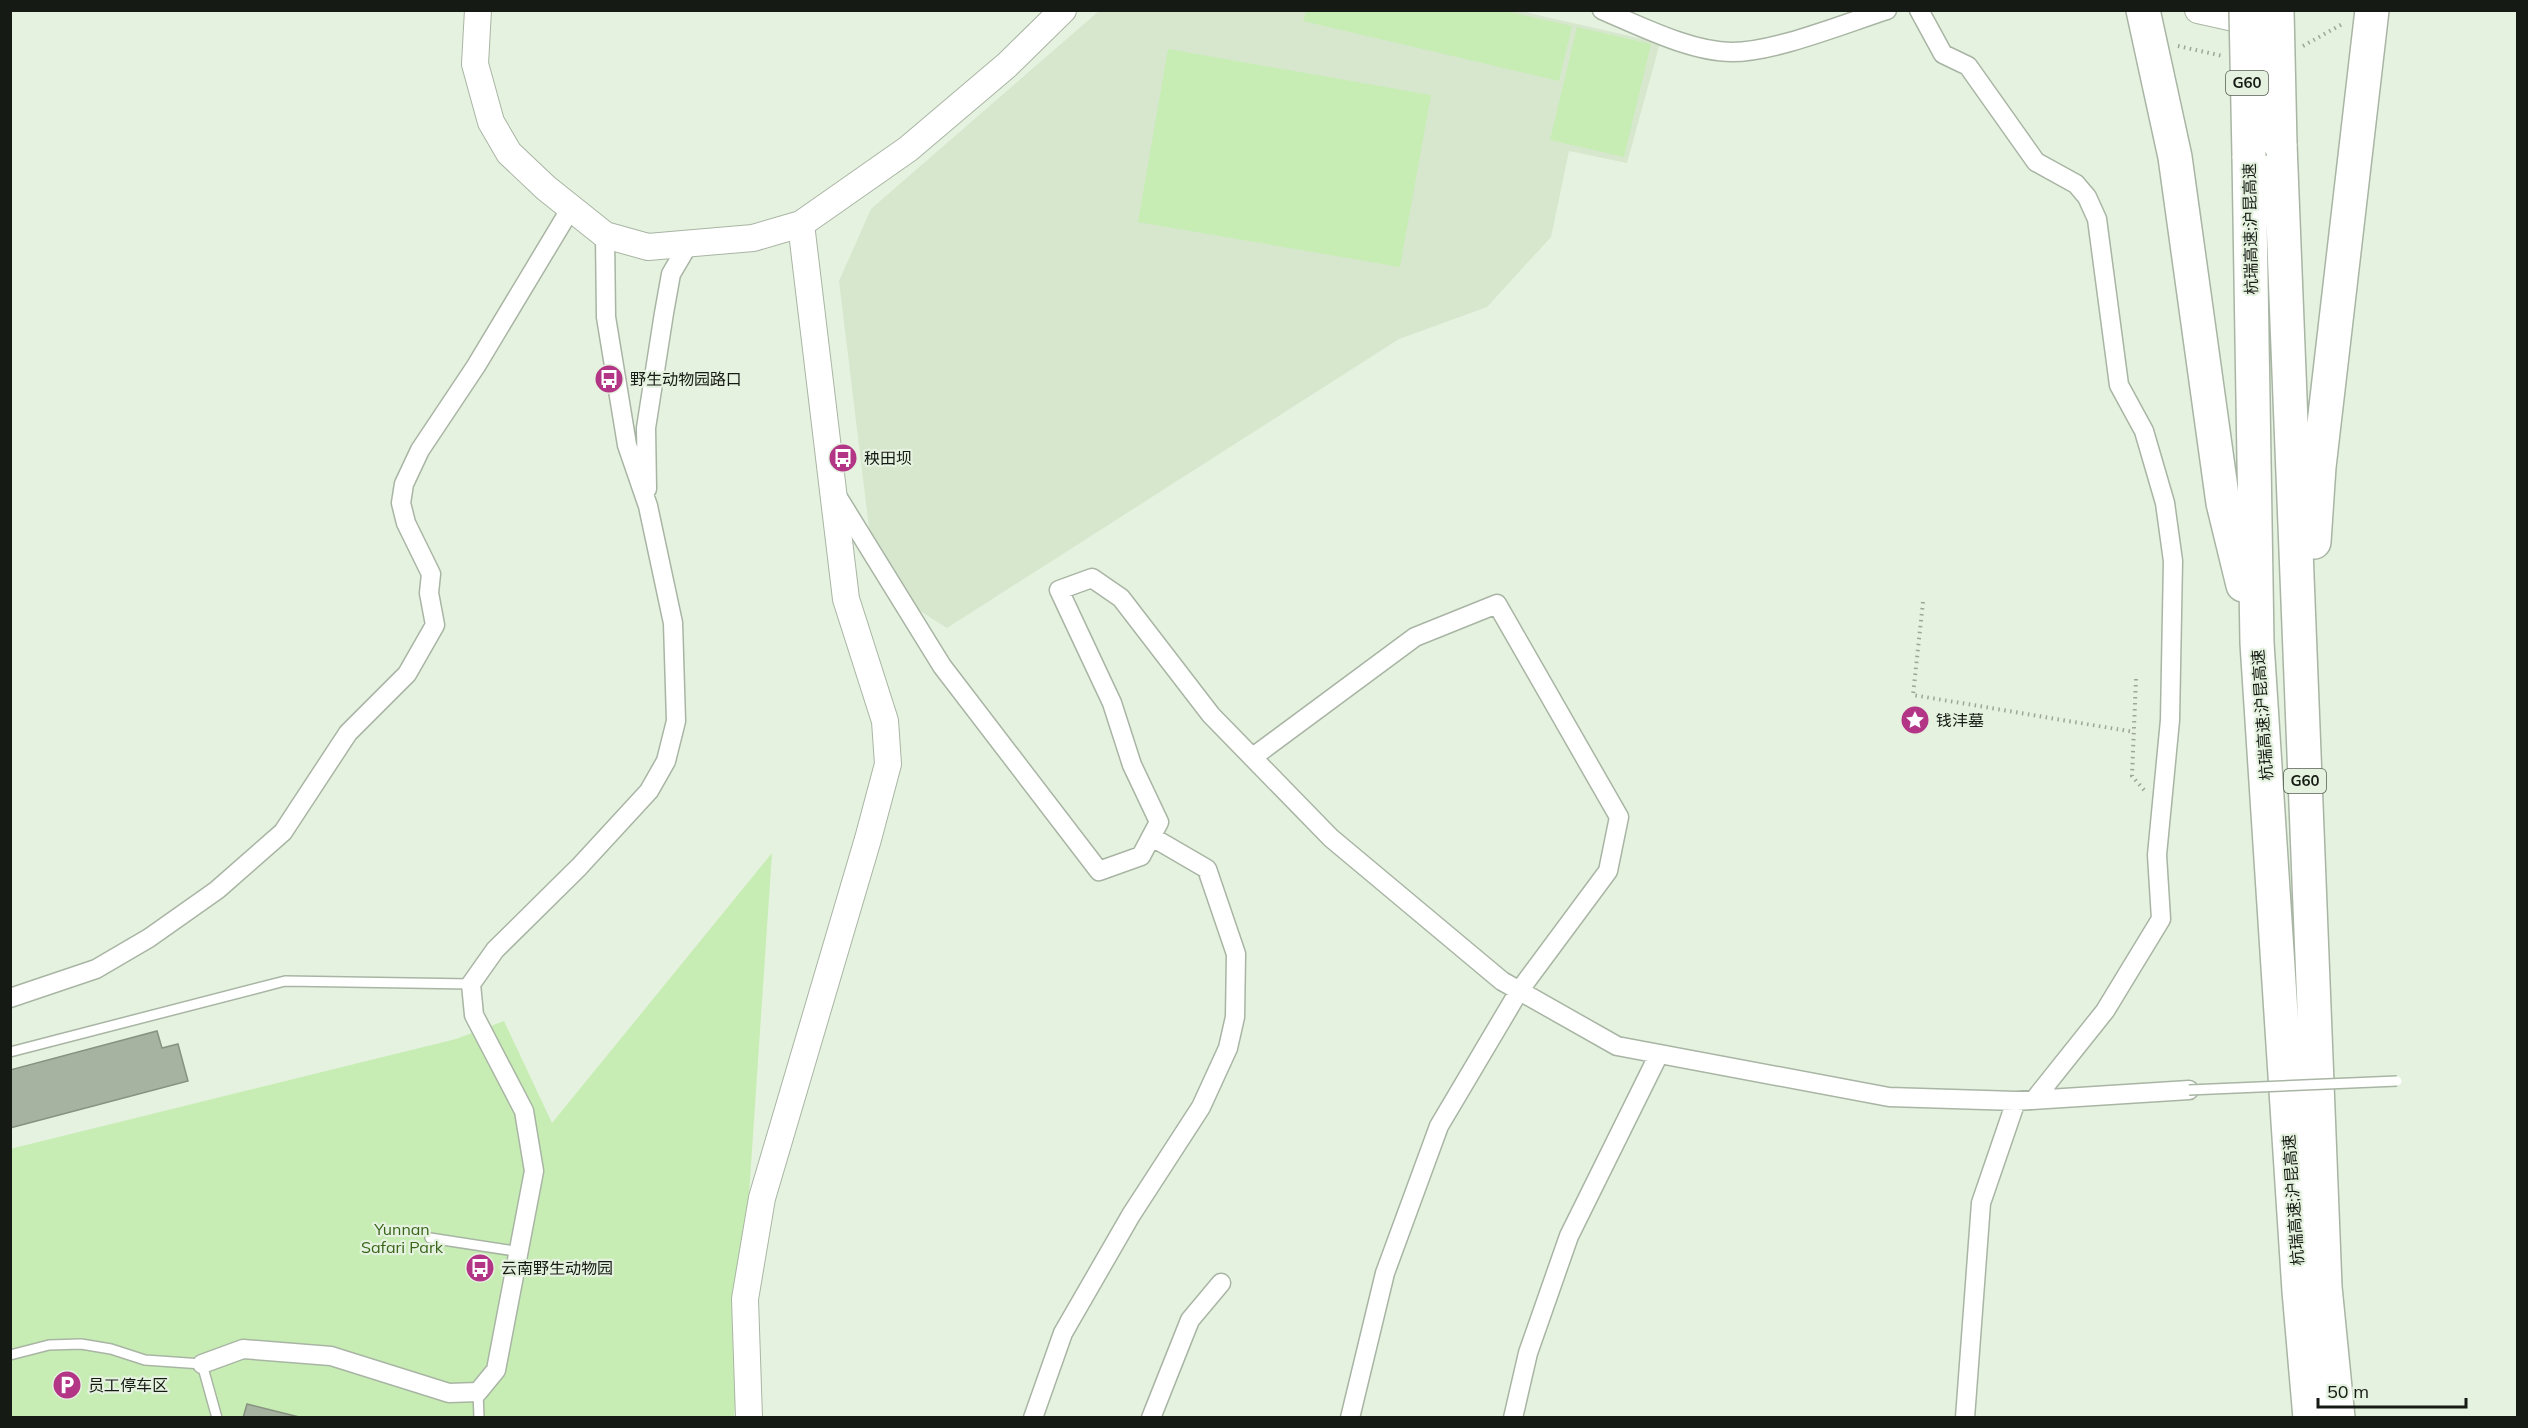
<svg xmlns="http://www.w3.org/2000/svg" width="2528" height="1428" font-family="Mulish,'Noto Sans SC',sans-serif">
<rect width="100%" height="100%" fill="#e5f2df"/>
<path fill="#d6e7ce" d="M1099 11H1521L1660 43 1627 163 1569 151 1551 237 1487 307 1399 339 947 628 909 604 870 536 839 281 871 209Z"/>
<path fill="#c7edb4" d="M1505 11 1572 26 1559 81 1303 21 1306 11Z
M1577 27 1651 44 1624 157 1550 140Z
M1168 49 1431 95 1400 267 1138 222Z
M772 853 734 1417H11L10 1149 456 1039 504 1021 552 1123Z"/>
<path fill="#a7b3a1" stroke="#879281" stroke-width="1.5" d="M157 1031 162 1048 178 1044 188 1081 10 1128V1070Z
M247 1404 303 1418H243Z"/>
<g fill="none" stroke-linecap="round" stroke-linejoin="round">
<g stroke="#a9b5a4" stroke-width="12">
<path id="lane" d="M10 1052 285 981 471 984
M430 1238 521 1252
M10 1355 49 1345 81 1344 111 1349 145 1360 202 1364 217 1418
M478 1392 479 1418"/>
</g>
<g stroke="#a9b5a4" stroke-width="21">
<path id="street" d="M1602 10C1640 26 1691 52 1732 52 1775 52 1843 24 1887 10
M1919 10 1943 54 1968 66 2036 162 2076 184 2087 197 2097 219 2119 385 2144 431 2165 503 2173 561 2170 720 2157 855 2161 919 2105 1011 2034 1100
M647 489 646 428 664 313 671 274 688 245
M837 496 942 666 1099 871 1141 856 1159 822 1132 765 1112 703 1059 590 1092 578 1121 598 1211 715 1331 838 1502 981 1617 1046 1889 1097 2016 1101 2189 1090
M1253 757 1415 637 1497 604 1619 817 1608 871 1519 991 1439 1126 1385 1273 1350 1418
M10 998 96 969 149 938 217 890 283 832 348 733 407 674 435 625 429 593 431 574 406 523 401 503 404 484 420 450 476 366 571 208
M202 1364 243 1349 331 1356 449 1393 478 1392 496 1370 534 1171 524 1111 474 1015 471 984 495 950 579 867 649 791 666 761 676 721 673 623 648 506 627 445 606 317 605 235
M1033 1418 1063 1333 1131 1215 1201 1107 1228 1048 1235 1017 1236 954 1207 869 1152 837
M1151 1418 1190 1320 1221 1283
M1513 1418 1528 1353 1569 1236 1659 1054
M1965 1418 1981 1203 2016 1101"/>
</g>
<g stroke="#a9b5a4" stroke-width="28">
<path id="secondary" d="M478 10 475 64 491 122 509 153 546 188 605 235 648 247 753 238 801 224 908 149 1007 65 1063 10
M2198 10 2243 20 2263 17
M749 1418 745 1299 762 1198 868 839 888 764 885 721 846 599 801 224"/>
</g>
<g stroke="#a9b5a4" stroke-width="36">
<path id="highway" d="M2143 10 2175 157 2223 503 2243 585
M2280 144 2325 1287 2338 1418
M2249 156 2257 643 2299 1291 2310 1418
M2314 542 2319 467 2372 10"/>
</g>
<path stroke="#9da698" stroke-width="4" stroke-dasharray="1.5 4.5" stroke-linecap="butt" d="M2178 46 2223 56
M2303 46 2344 23
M1923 602 1913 695 2134 732
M2136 679 2132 776 2145 791"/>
<use href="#lane" stroke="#fff" stroke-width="9"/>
<use href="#street" stroke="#fff" stroke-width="18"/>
<use href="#secondary" stroke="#fff" stroke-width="26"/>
<use href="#highway" stroke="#fff" stroke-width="33"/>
<g stroke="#a9b5a4" stroke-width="12" stroke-linecap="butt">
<path id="lane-bridge" d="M2189 1090 2397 1081"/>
</g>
<g stroke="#a9b5a4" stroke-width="36" stroke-linecap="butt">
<path id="highway-bridge" d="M2246 10 2249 156
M2277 10 2280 144"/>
</g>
<use href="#lane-bridge" stroke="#fff" stroke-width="9"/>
<use href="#highway-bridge" stroke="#fff" stroke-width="33"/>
</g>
<defs>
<g id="bus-disc" transform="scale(1.5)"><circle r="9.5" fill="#b23586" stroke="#e5f2df"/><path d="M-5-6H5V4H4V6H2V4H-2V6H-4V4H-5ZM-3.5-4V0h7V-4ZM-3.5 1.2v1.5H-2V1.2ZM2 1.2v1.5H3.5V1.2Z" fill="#fff"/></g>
<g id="sight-disc" transform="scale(1.5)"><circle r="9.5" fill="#b23586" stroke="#e5f2df"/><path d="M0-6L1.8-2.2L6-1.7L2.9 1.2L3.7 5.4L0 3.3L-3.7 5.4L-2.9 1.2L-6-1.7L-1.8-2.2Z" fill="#fff"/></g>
<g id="parking-disc" transform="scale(1.5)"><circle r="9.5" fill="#b23586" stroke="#e5f2df"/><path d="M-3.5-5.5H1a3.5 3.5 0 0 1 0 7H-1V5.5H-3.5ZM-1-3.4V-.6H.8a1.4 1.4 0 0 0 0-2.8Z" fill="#fff"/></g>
</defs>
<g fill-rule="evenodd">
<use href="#bus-disc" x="609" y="379"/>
<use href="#bus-disc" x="843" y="458"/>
<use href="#sight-disc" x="1915" y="720"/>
<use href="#bus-disc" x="480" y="1268"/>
<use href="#parking-disc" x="67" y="1385"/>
</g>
<g text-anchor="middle" stroke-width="4.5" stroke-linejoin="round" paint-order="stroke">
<g fill="#e5f2df" stroke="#545b51" stroke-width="1.5">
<rect x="2226" y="71" width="42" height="24" rx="4.5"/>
<rect x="2284" y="769" width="42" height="24" rx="4.5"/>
</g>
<g font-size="15" font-weight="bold" fill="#161a14">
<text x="2247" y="88">G60</text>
<text x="2305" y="786">G60</text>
</g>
<g font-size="16" fill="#161a14" stroke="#e5f2df">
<text transform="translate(2250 229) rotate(-91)" y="6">杭瑞高速;沪昆高速</text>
<text transform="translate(2262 715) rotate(-94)" y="6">杭瑞高速;沪昆高速</text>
<text transform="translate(2293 1200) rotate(-94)" y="6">杭瑞高速;沪昆高速</text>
</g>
<g font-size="16" fill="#161a14" stroke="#e5f2df" text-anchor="start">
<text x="630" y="385">野生动物园路口</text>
<text x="864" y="464">秧田坝</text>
<text x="1936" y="726">钱沣墓</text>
<text x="501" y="1274">云南野生动物园</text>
<text x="88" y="1391">员工停车区</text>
</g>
<g font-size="16" fill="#386419" stroke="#e5f2df">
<text x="402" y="1235">Yunnan<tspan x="402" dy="18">Safari Park</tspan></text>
</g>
</g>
<rect width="2528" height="1428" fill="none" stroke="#161a14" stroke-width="24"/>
<path d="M2318 1398v9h148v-9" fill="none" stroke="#161a14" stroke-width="3"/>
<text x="2327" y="1398" font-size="18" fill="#161a14" stroke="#e5f2df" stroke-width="4.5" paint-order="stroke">50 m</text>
</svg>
